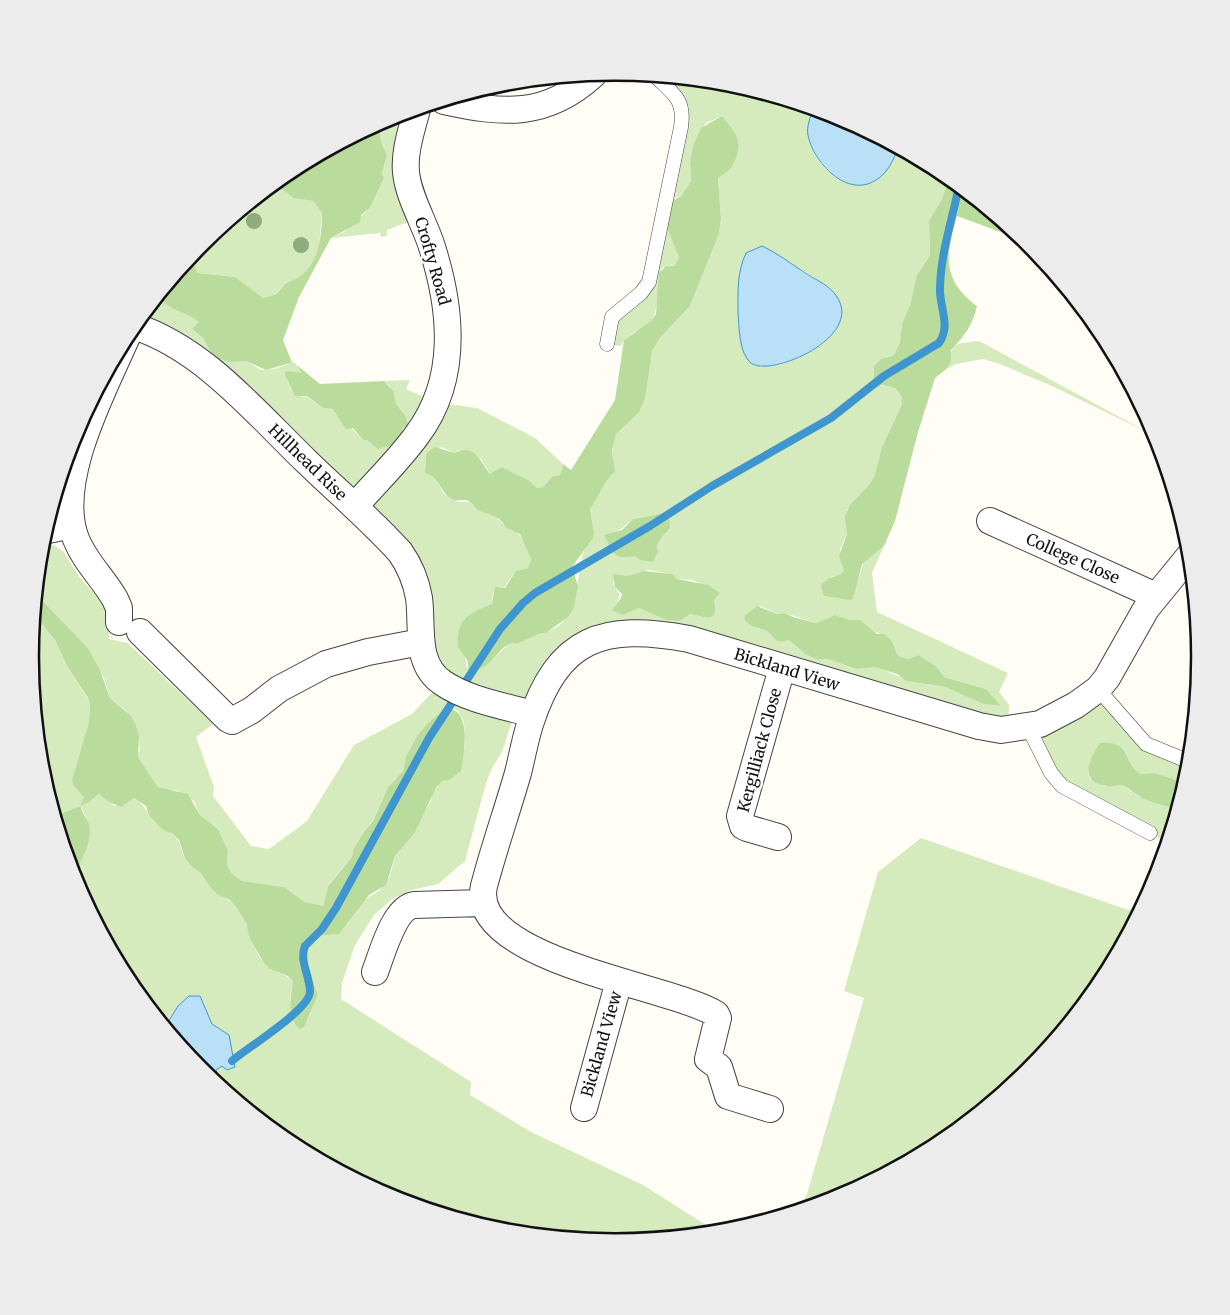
<svg xmlns="http://www.w3.org/2000/svg" width="1230" height="1315" font-family="Merriweather,serif">
<rect width="100%" height="100%" fill="#fffdf5"/>
<path fill="#d5ebbd" fill-rule="evenodd" d="M656 77 729 84 812 109C811 118 806 126 808 135 813 162 836 188 865 182 869 181 876 181 879 178 889 170 893 159 898 149L949 178 942 199 929 221 930 255 920 270 911 302 902 324 900 342 894 355 886 357 874 366 873 384 895 388 902 397V404L882 447 874 477 870 484 847 510V534L840 550 844 571 841 574 831 577 824 596 843 599 859 577 864 561 884 546 872 573 877 612 1008 673 999 692 1009 705 1008 729 766 662 602 635 533 713 443 682 419 600 356 506 440 403 477 408 535 438 563 464 560 475 548 481 542 488H537L501 467 490 474 481 459 459 450 454 453 441 447 426 454 425 469 437 480 443 493 459 502H470C475 509 485 509 492 514 500 519 507 530 516 531L526 544 531 559 528 568 520 570 512 576 504 588 500 587 493 593 492 604C469 613 453 620 462 648 464 655 467 660 466 667 488 671 495 653 512 643L517 644 539 634 546 633 560 625 574 608 582 555 594 532 590 509C600 496 602 483 615 472 612 456 609 436 624 425 631 419 638 414 642 405L652 351 660 338 690 306 719 234 721 219 718 178C741 157 743 141 722 116L706 123 698 134 690 163 691 181 681 196 675 198 672 238 679 258 675 267 671 265 662 268C660 280 658 314 651 321 642 330 627 333 621 346L607 344 609 325 641 293 683 118ZM770 250C785 260 827 283 836 296 860 328 805 359 779 365 773 366 766 366 760 367L738 324V293ZM656 515 666 533 659 540 656 557 635 556 612 551 611 545 616 533 633 519ZM649 570 671 574 677 579 692 580 716 590 708 618 689 614 680 621 666 620 639 608 622 615 615 606C624 594 618 594 613 583L617 575 628 576ZM761 606 777 614 785 613 816 623 835 615 850 620H854L892 641 897 654 900 657 909 659 918 655 936 666 944 677 986 689 1000 706 983 704 945 687 911 682 875 666 856 669 828 659 818 660 805 654 789 640 781 642 777 641 767 631 757 628 744 616Z
M417 109 421 217 387 230V236L381 237 380 233 331 238 344 232 370 208 384 178 382 173 387 155 381 142 379 124 391 117Z
M275 183 293 198 313 201 322 213 319 247 310 269 299 279 283 286 273 296 263 299 235 277 198 273 190 257 202 244Z
M160 298C169 311 187 312 200 322L195 332 203 338 209 348 246 361 261 370 275 369 288 364 291 360 298 366 301 373H294L287 379 291 389 303 397 306 396 323 408 333 409 363 440H367L383 448C400 438 396 446 405 427L409 426 405 415 396 404 390 387 384 381 410 380 406 389 435 402 355 505 322 476 134 325 156 299Z
M975 341 981 342 1151 434 1052 386 1000 364 983 359 956 364 945 370C950 362 949 348 958 344 963 342 970 343 975 341Z
M54 545 64 552 80 578 109 610V639L128 643 213 724 196 737 214 787 213 796 251 846 269 849 307 821 354 745 412 714 441 683 516 709 502 752 492 768 486 783 465 861 438 884 412 890 392 899 374 915 355 945 342 983 341 999 471 1082 470 1095 531 1132 643 1185 717 1232 615 1242 501 1231 391 1198 290 1144 221 1088 216 1070 222 1065 234 1066 228 1035 212 1024 200 996C182 994 173 1013 165 1027L128 982 74 881 72 874C89 855 94 827 80 806L55 816 41 771 30 657 34 614 55 640 67 666 88 699 90 706 89 722 72 779 84 797 82 802H89L99 794 115 806 134 798C144 804 146 811 154 820 161 828 173 832 177 839 181 843 181 851 184 856 189 864 194 866 201 872 206 877 208 885 213 890 221 898 231 899 238 908 249 925 251 947 264 963 272 972 285 973 293 981L290 1000 294 1024 307 1021 318 995 304 957C309 943 316 933 332 935L347 924 363 901 380 890 390 876 395 856 414 834 420 818 431 801 432 794 442 781 454 776 465 747 464 722 458 711 453 708H445L427 724 417 736 406 756 403 771 388 787 373 820 363 833 353 850 352 857 328 885 323 907 305 902 284 887 242 881 230 873 227 865 228 850 218 829 200 815 194 801 176 790H166L158 787 138 757 140 748 136 725 126 711 110 698 104 678 88 648 36 594 41 546Z
M1098 689 1132 730 1190 762 1184 786 1174 779 1154 773 1140 774C1131 768 1130 758 1123 749L1090 760 1088 773 1090 779 1106 786 1122 785 1138 796 1177 810 1168 842 1070 791 1028 727Z
M921 838 1128 910 1143 905 1101 983 1028 1071 940 1144 839 1198 798 1210 807 1194 864 998 844 991 878 872Z"/>
<path fill="#b9dc9c" d="M722 116C737 134 744 142 733 165 731 170 723 174 718 178L721 219 719 234 690 306 660 338 652 351 645 398 639 412 616 434 612 450 615 472C602 483 600 496 590 509L594 532 593 538 572 567 578 586 574 608 568 617 546 633 539 634 517 644 512 643 503 648 487 665 473 672 469 671 467 660 458 647C456 618 469 613 492 604L495 587 505 588 516 571 528 568 531 559 520 534 506 528C501 515 488 515 478 510 475 508 473 504 470 502 465 498 457 502 452 499 439 492 440 476 425 473L426 454 435 447 454 453C475 443 479 460 490 474L501 467 528 480 537 488H542L552 477 560 475 563 464 571 470 615 400 624 340 651 321 656 314 659 273 666 266H675L679 258 667 227 669 203 681 196 691 181 690 163 693 146 701 128Z
M379 124 381 142 387 155 382 173 384 178 370 208 361 215 360 222 331 238 299 297 283 340 291 360 290 363 266 370 246 361 230 362 220 359 211 352 203 338 192 329 199 322C187 312 169 311 160 298L156 299 190 257 198 273 235 277 263 298C268 297 273 296 277 293 281 289 284 284 289 282 317 273 322 240 322 213L313 201 293 198 275 183 290 171Z
M949 178 1025 241 957 216C945 255 942 280 977 306 973 324 964 337 951 350V362L945 370 935 378 918 432 895 521 884 546 862 564 853 599 849 600 824 596 821 586C827 577 832 578 841 574L844 571 839 556 847 534 845 516 850 505 870 484 874 477 882 447 902 404V397L895 388 882 385 878 387 873 384 874 366 881 359 894 355 900 342 902 324 911 302 917 275 930 255 929 221 942 199Z
M298 366 320 384 384 381 393 391 396 404 405 415 409 426 404 427C397 443 398 444 378 449L367 440H363L353 428 346 429 333 409 323 408 307 396H295L285 375 286 371 301 373Z
M661 514 669 517 670 528C664 536 655 541 658 552L653 562 640 560 635 556C612 560 614 553 604 535L622 530 633 519Z
M644 571 672 574 677 579 708 585 720 593 714 600 715 611 713 616 708 618 690 614 680 621 666 620 639 608 623 615 612 610 621 598 622 594 615 587 613 574 628 576Z
M36 594 88 648 100 670 110 698 131 716 136 725 139 737 138 757 158 787 188 794 200 815 218 829 228 850 227 865 231 873 242 881 284 887 305 902 323 906 328 886 352 857 353 850 363 833 373 821 388 787 403 771 406 756 417 736 427 724 445 708C473 708 464 753 461 771L449 780 442 781 436 788 414 834 395 856 386 885 369 895 339 934C318 936 311 934 304 957L318 995 304 1027 299 1029C286 1016 291 997 293 981L288 976 270 969 264 963 250 939 246 923 237 908 230 900 218 895 211 888 200 872 192 867 185 858 179 840 173 834 162 829 149 815 146 806 134 798 121 807 109 802 99 794 89 802 80 806C82 812 86 818 89 824 93 839 82 864 72 874L55 816 80 806 84 797 73 785 72 779 89 722 90 706 88 698 67 666 55 640 34 614Z
M757 606 777 614 785 613 793 617 816 623 835 615 850 620H860L877 634H884L892 641 897 654 900 657 909 659 918 655 936 666 944 677 986 689 1001 706 983 704 945 687 906 681 897 674 875 667 856 669 828 659 818 660 805 654 789 640 781 642 777 641 767 631 752 626 745 621 744 616Z
M1100 743C1132 741 1123 762 1140 774L1154 773 1174 779 1184 786 1177 810C1167 806 1157 804 1147 800 1138 797 1132 790 1124 786 1120 784 1113 787 1108 786 1078 783 1088 760 1100 743Z"/>
<path fill="#b9e0f7" stroke="#3f96cf" d="M812 109 839 117 898 149C893 160 888 173 876 180 847 199 813 162 808 135 806 126 811 118 812 109Z
M762 246C777 253 790 263 804 272 815 280 830 285 837 297 864 337 771 378 751 363 739 354 739 326 738 312 738 291 737 272 746 253Z
M189 996H200L212 1024 229 1035 235 1067 227 1070 222 1066 216 1070 221 1088 201 1071 165 1027 178 1006Z"/>
<g fill="none" stroke-linecap="round" stroke-linejoin="round">
<path stroke="#3f96cf" stroke-width="8" d="M307 944 322 929 336 908 429 738 500 629 523 603 535 593 650 526 712 486 831 418 884 376 939 343C951 326 940 309 940 290 940 256 952 220 959 186
M232 1061C247 1048 309 1010 310 992 310 975 299 962 305 946"/>
<g stroke="#444" stroke-width="15">
<path id="lane" d="M607 344 612 317 641 293 649 282 681 127C685 100 674 94 656 77
M1098 689 1146 744 1190 762
M1028 727 1051 773 1062 786 1150 833"/>
</g>
<g stroke="#444" stroke-width="28">
<path id="street" d="M444 101C503 114 546 118 593 75
M134 326C204 349 255 412 307 462 338 492 371 520 400 552 410 566 416 581 419 598 423 626 414 664 443 683 468 700 504 706 533 714
M355 506C375 483 399 460 417 435 459 379 452 310 432 247 425 224 408 196 406 172 404 151 412 129 417 109
M990 521 1156 596
M48 530 72 525
M119 622V608L115 599C103 578 85 562 76 539 53 480 106 386 129 332
M140 632 228 719 232 721 252 710 279 689 326 664 368 652 421 642
M778 837 747 828 743 826 740 816 782 668
M375 972C382 954 394 908 414 905L483 903
M584 1108 619 981
M770 1109 728 1096 719 1067 708 1059 718 1018 716 1014C672 986 467 960 484 886 494 848 507 811 518 773 522 757 525 740 530 724 558 637 603 623 689 639L979 726 1001 730 1040 724 1076 705 1098 689 1107 678 1146 609 1190 555"/>
</g>
<use href="#lane" stroke="#fff" stroke-width="14"/>
<use href="#street" stroke="#fff" stroke-width="26"/>
</g>
<g fill="#8dad7f">
<circle cx="254" cy="221" r="8"/>
<circle cx="301" cy="245" r="8"/>
</g>
<g text-anchor="middle" stroke-width="5" stroke-linejoin="round" paint-order="stroke">
<g font-size="16" fill="#111" stroke="#fff">
<text transform="translate(433 261) rotate(74)" y="6">Crofty Road</text>
<text transform="translate(308 462) rotate(44)" y="6">Hillhead Rise</text>
<text transform="translate(1073 558) rotate(24)" y="6">College Close</text>
<text transform="translate(787 669) rotate(17)" y="6">Bickland View</text>
<text transform="translate(759 750) rotate(-75)" y="6">Kergilliack Close</text>
<text transform="translate(601 1044) rotate(-74)" y="6">Bickland View</text>
</g>
</g>
<path d="M0 0H1230V1315H0ZM39 657a576 576 0 1 1 1152 0a576 576 0 1 1-1152 0Z" fill="#ececec" fill-rule="evenodd"/>
<path fill="none" stroke="#111" stroke-width="2.5" d="M39 657a576 576 0 1 1 1152 0a576 576 0 1 1-1152 0Z"/>
</svg>
